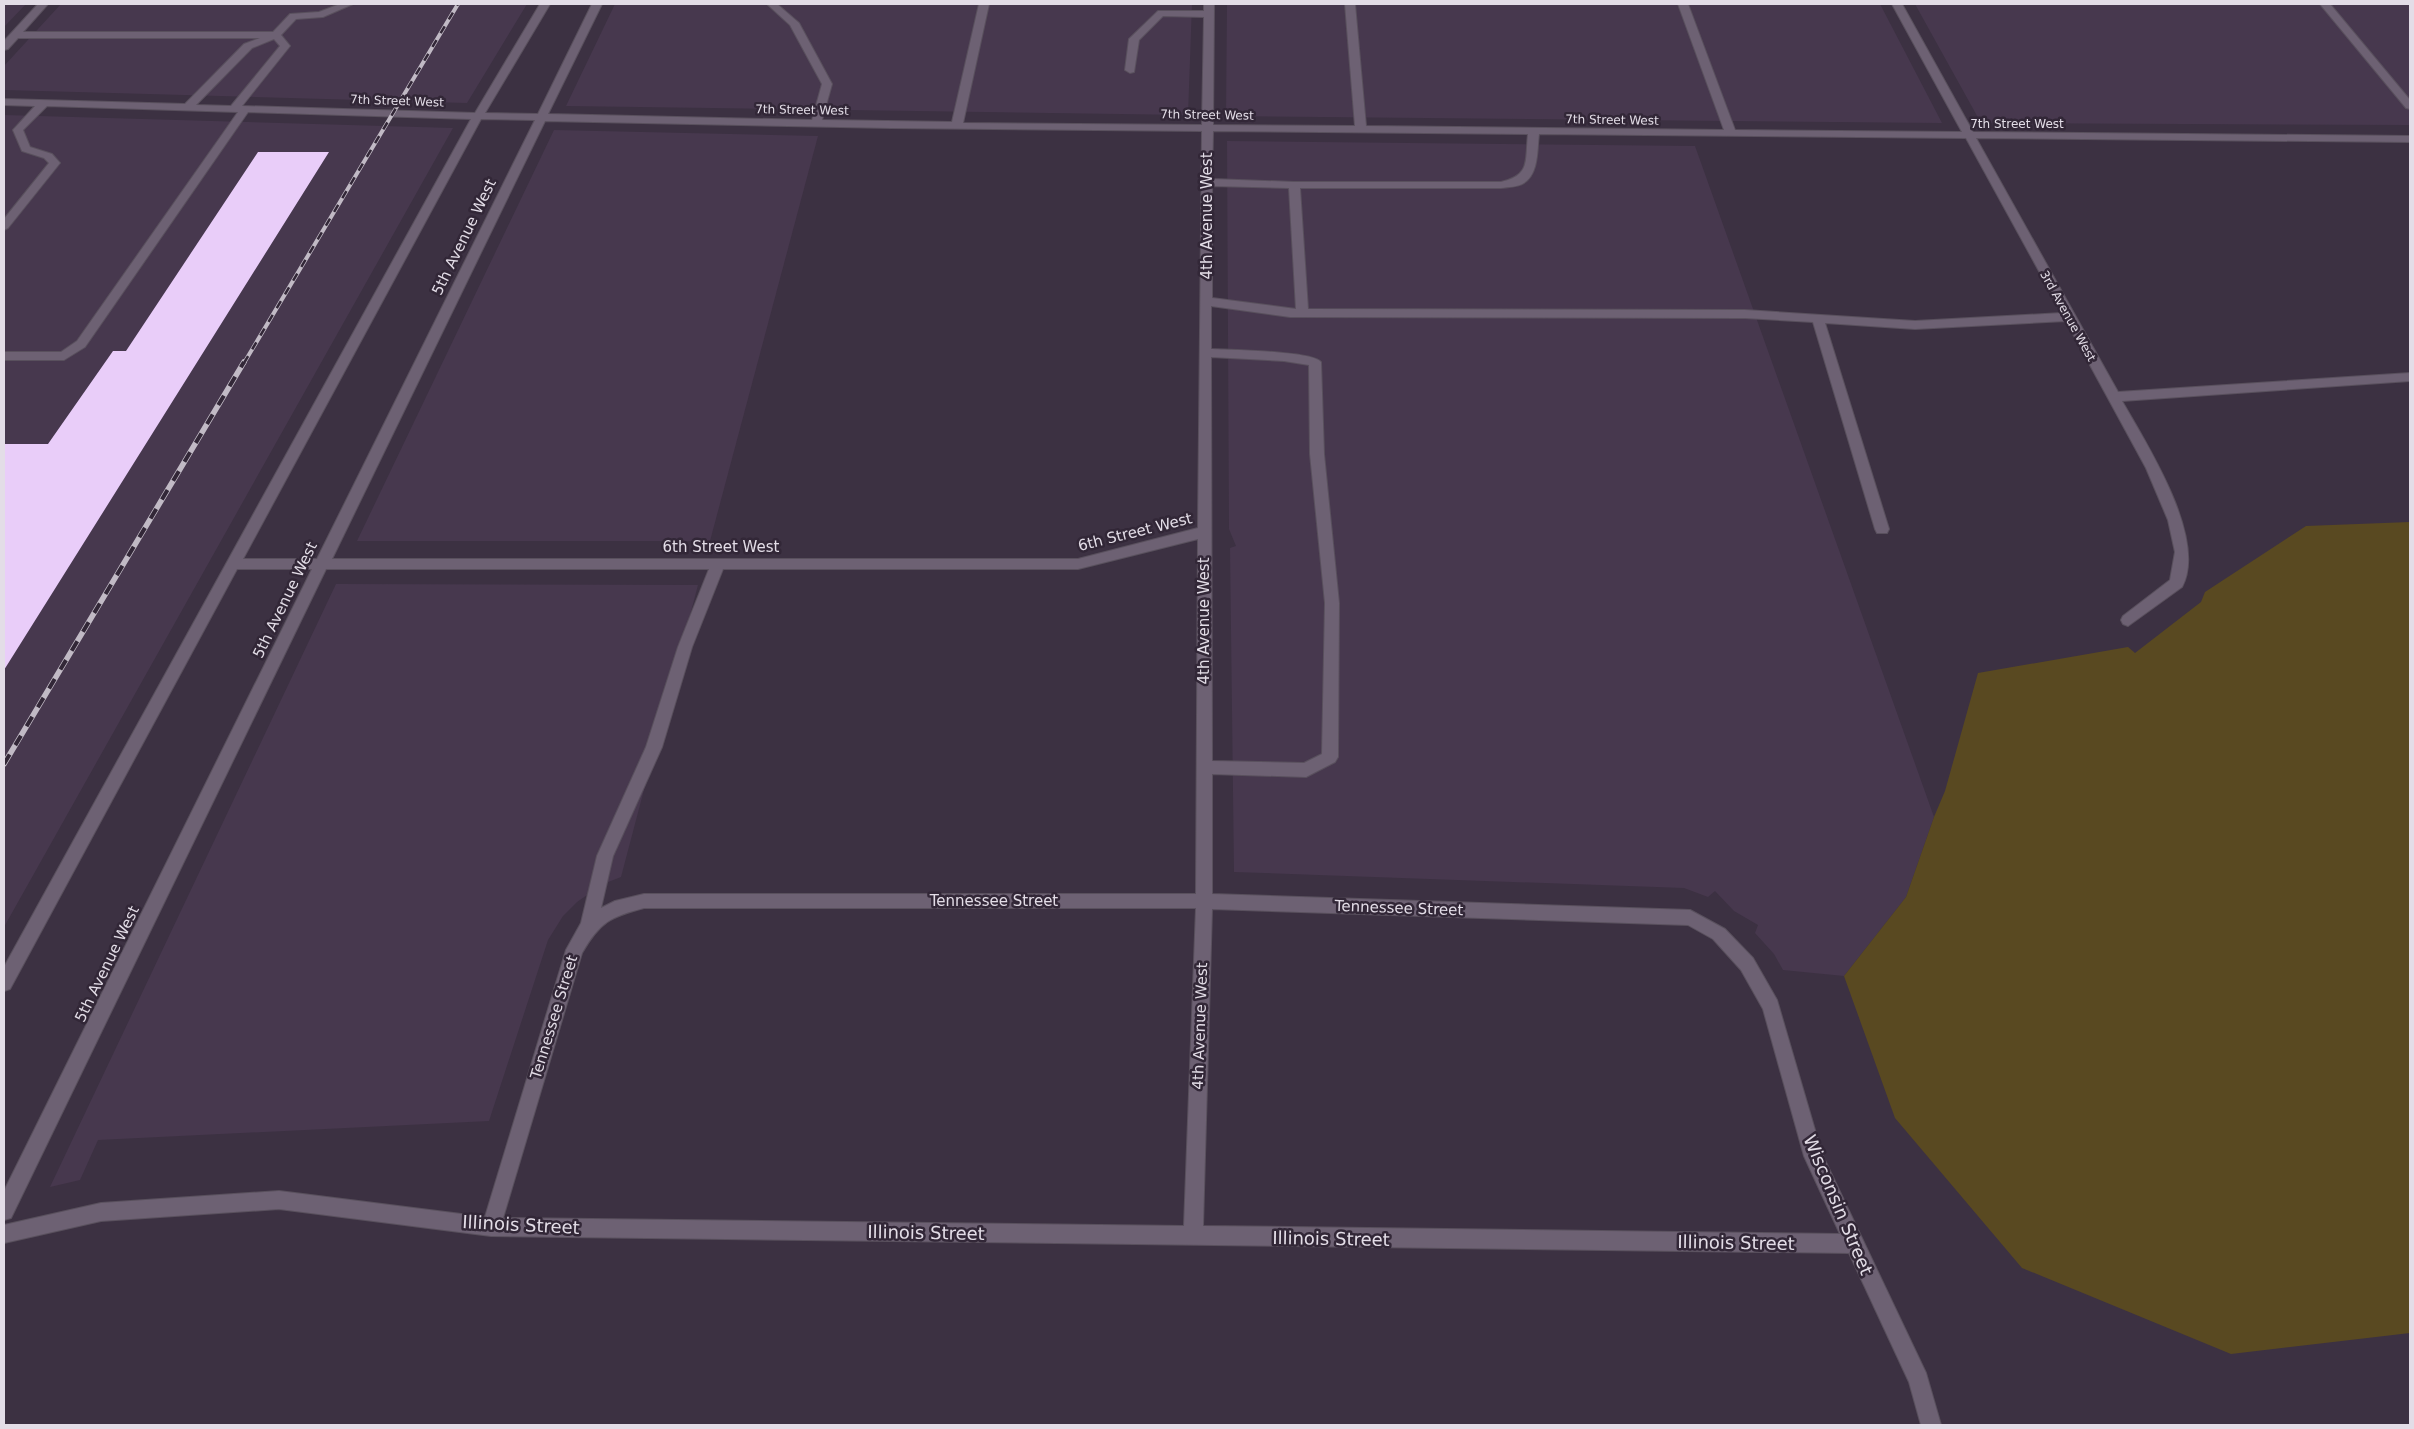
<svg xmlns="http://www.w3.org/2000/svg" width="2414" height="1429" font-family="'DejaVu Sans',sans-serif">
<rect width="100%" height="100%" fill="#3c3142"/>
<path fill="#47384e" d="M4 4H26L4 27Z
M61 4H527L467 103 4 90V66Z
M615 4H1192L1188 115 566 106Z
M1227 4H1880L1942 123 1226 116Z
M1915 4H2410V125L1981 123Z
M4 115 453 128 4 927Z
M554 130 818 136 710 541H357Z
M1227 141 1695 146 1934 817 1906 897 1844 976 1783 970 1774 954 1755 933 1758 925 1734 911 1715 891 1708 897 1684 888 1234 872 1230 548 1236 546 1229 529Z
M336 584 698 585 621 877 603 884 577 902 563 916 548 940 489 1121 98 1140 80 1180 50 1187Z"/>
<path fill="#594921" d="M2410 522V1333L2231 1354 2022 1268 1895 1118 1844 976 1906 897 1934 817 1945 791 1978 673 2128 647 2135 653 2201 602 2205 592 2306 526Z"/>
<path fill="#e9cdf9" d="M258 152H329L4 670V444H48L113 351H126Z"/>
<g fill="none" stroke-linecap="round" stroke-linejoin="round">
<g stroke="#59505d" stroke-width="2">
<path id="minor" d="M38 4H48L23 32H273L290 14 319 12 340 4H353L323 17 296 19 281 35 290 46 242 106 475 113 540 4H550L485 113 538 114 592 4H602L548 114 812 120 822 84 790 25 767 4H777L799 23 832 84 822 120 952 122 979 4H989L963 123 1202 125 1204 17 1163 16 1139 40 1134 72 1130 73 1125 70 1129 39 1158 11H1204V4H1214L1213 125 1355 126 1345 4H1355L1366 126 1724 130 1678 4H1688L1735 130 1962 132 1892 4H1902L1973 132 2410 136V142L1976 138 2118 392 2410 373V381L2122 401C2146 443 2208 539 2182 587L2128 626 2123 624 2121 620 2123 616 2170 580 2175 552 2168 520 2146 468 2066 321 1915 329 1825 323 1889 529 1887 533H1877L1875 529 1813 322 1745 318 1290 317 1211 306V349C1229 350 1313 351 1321 362L1324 454 1339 603 1338 757 1335 762 1306 777 1212 774V894L1690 910 1725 929 1753 958 1777 1000 1822 1154 1926 1373 1941 1425H1921L1909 1382 1849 1253 491 1236 279 1209 101 1221 4 1243V1225L101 1203 279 1191 485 1217 566 950 581 923 597 856 646 747 678 647 709 569H326L11 1218 4 1220V1191L312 569H237L10 989 4 991V967L471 119 248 112 85 347 64 360H4V352H61L77 341 238 112 47 106 23 130 30 147 52 154 60 163 8 228 4 230V219L49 163 44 158 22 151 13 130 35 106 4 105V99L185 104 244 44 260 38H18L8 49 4 50V41ZM274 39 280 46 231 106 196 105 252 48ZM481 119 535 120 317 559H243ZM545 121 891 128 1202 131 1198 528 1078 559H332ZM1213 131 1528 134C1525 161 1531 175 1501 182H1294L1212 179ZM1539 134 1966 138 2062 313 1915 321 1745 310 1308 309 1300 188H1501C1508 187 1519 187 1524 183 1539 173 1537 150 1539 134ZM1212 186 1289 188 1296 309 1212 298ZM1211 357 1284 361 1309 365 1310 454 1325 603 1322 754 1304 763 1212 761ZM1198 539 1196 894H644L615 901 601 908 613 856 662 747 692 647 723 569H1078ZM644 908H1196L1184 1226 503 1218 582 953C600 922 610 917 644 908ZM1212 909 1688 925 1713 939 1741 970 1763 1009 1804 1156 1840 1234 1203 1226Z
M2320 4H2330L2410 100V109L2406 108Z"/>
</g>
<use href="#minor" fill="#6d6173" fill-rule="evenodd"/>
<g stroke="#c1bac5" stroke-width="4">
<path id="rail-far1" d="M244 363 458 4"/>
</g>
<g stroke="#c1bac5" stroke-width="5.5">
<path id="rail" d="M4 764 244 362"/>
</g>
<use href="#rail-far1" stroke="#322737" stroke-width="2.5" stroke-dasharray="8" stroke-linecap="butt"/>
<use href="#rail" stroke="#322737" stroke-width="4" stroke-dasharray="11" stroke-linecap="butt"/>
</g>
<g text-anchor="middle" stroke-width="5" stroke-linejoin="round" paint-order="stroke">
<g font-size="12" fill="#e3dde7" stroke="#322737">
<text transform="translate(397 101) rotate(2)" y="4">7th Street West</text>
<text transform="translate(802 110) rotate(1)" y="4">7th Street West</text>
<text transform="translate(1207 115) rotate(1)" y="4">7th Street West</text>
<text transform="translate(1612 120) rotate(1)" y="4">7th Street West</text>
<text x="2017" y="128">7th Street West</text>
<text transform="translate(2068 316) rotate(61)" y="4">3rd Avenue West</text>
</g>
<g font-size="15" fill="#e3dde7" stroke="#322737">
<text transform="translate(1207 216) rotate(-90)" y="5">4th Avenue West</text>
<text transform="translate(464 237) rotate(-64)" y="5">5th Avenue West</text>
<text transform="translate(1135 532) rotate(-14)" y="5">6th Street West</text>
<text x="721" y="552">6th Street West</text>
<text transform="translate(285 600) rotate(-64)" y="5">5th Avenue West</text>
<text transform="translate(1204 621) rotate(-90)" y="5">4th Avenue West</text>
<text x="994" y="906">Tennessee Street</text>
<text transform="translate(1399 908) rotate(2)" y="5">Tennessee Street</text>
<text transform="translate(107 964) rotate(-64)" y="5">5th Avenue West</text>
<text transform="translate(554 1017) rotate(-73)" y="5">Tennessee Street</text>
<text transform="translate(1200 1026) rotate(-88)" y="5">4th Avenue West</text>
</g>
<g font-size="18" fill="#e3dde7" stroke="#322737">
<text transform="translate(1838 1205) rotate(67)" y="6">Wisconsin Street</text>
<text transform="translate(521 1225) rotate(3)" y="6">Illinois Street</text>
<text transform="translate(926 1233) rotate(1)" y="6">Illinois Street</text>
<text transform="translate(1331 1239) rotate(1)" y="6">Illinois Street</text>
<text transform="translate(1736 1243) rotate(1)" y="6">Illinois Street</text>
</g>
</g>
<rect width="2414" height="1429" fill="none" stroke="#e3dde7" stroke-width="10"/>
</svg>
